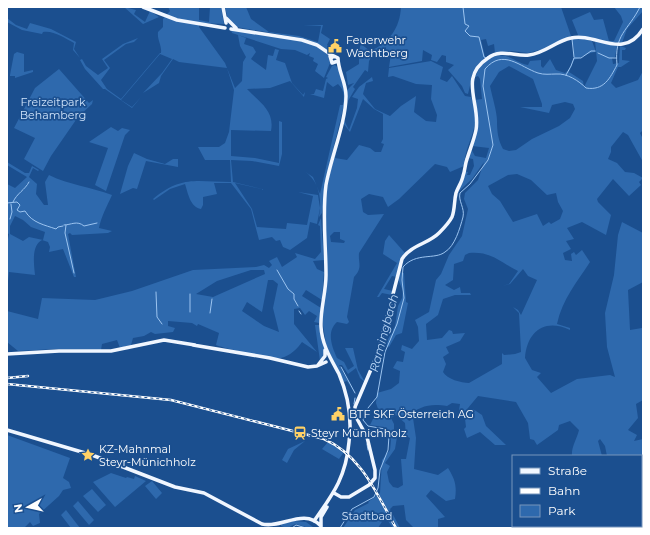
<svg xmlns="http://www.w3.org/2000/svg" width="650" height="535" font-family="Montserrat,sans-serif">
<rect width="100%" height="100%" fill="#1b4f8f"/>
<path fill="#2e69ad" fill-rule="evenodd" d="M124 7 136 10 134 14 145 22 150 11 159 17 143 24Z
M168 7H199V20L209 22 210 7H221L224 24 199 23V27L225 63 235 88 242 81 243 62 246 57 240 46 238 35 246 38 244 44 253 47 256 52 251 59 266 70 268 55 273 56 275 49 279 50 276 60 285 63 292 83 303 95 305 92 304 97 290 81 270 88 247 89C259 102 275 110 271 131L231 130V156L255 158 279 163V121L282 122V154L279 166 252 161 231 160 233 182 266 190 280 191 266 190 235 183 252 209 257 227 286 229 287 223 307 225 313 196 298 192 318 195 320 208 317 224 310 222 307 238 290 250 283 247 280 240 276 241 272 237 259 240 251 209 231 183H214L217 194 203 197V205L201 209C190 207 188 193 185 184L170 189 154 200 153 199C182 175 197 182 231 182L230 160H205L198 147H219L225 143 229 132 234 90 227 68 179 62 173 59 161 76 159 83 143 93 162 73 172 59 160 54 121 100 132 107 141 97 132 108 105 89H103L85 69 80 60 82 59 86 66 98 75 108 68 102 59 123 44 138 38 134 42 126 44 104 60 110 68 101 80 107 89 121 99 160 53H161C162 45 157 40 158 32L163 27V19L170 11Z
M225 7H246L251 19 269 32 299 36 318 42 321 26 303 25H323L321 33 330 39 327 45 338 53 332 55 318 44 306 39 236 27 228 19Z
M401 7H561L571 36 543 49 528 53 512 51 495 53 494 44 488 46 486 39 481 40 485 57 473 73 468 94 465 93 462 86 448 70 454 65 446 62V56L442 55 437 62 431 60 432 55 423 50 422 61 389 67 391 54 386 53V47L382 50 375 51 369 61 368 72 365 70 353 87 355 89 348 101 347 90 354 83 348 85 346 72 359 64V57L357 56 361 44 370 51C389 43 400 28 401 7Z
M614 7H643V11L627 29 622 43 603 42 578 35 572 20 590 12 594 20 603 19 609 41H614L623 22 621 16Z
M7 18 16 25 27 29 30 23 51 29 76 42 74 49 80 58 73 50 74 43C65 38 53 30 43 32L42 34 22 30 7 22Z
M231 30 303 41 315 45 328 55 330 63 324 78 315 71 318 64 313 61 314 58 309 56 310 53 307 55 295 50 281 49 232 33Z
M578 38 592 41 596 52C589 52 582 58 574 60L569 72 583 81 584 87 597 61 595 41 617 46 615 57 612 58 613 64 619 63 620 46 626 48 625 50H622V60L630 61 621 67H618L611 83 616 88 638 80 643 71V130L640 133 643 139V162L628 135 623 132 611 147V152L608 159 617 163 625 172 634 173 643 178 639 182 641 185 629 196 613 179 597 199 598 202 611 215 606 235 582 222 567 228 574 239 566 241 571 249 563 253 565 260 572 261 571 254 574 252 576 255 582 250 590 262C577 282 562 300 557 324L570 328V330C545 318 527 331 525 358L532 370 541 373 537 377 551 393 577 379 610 375 615 377 607 347 605 313 614 275 618 235 622 222 643 233V282L628 290 630 330 642 328 643 324V400L636 404 638 418 628 430 637 435 634 441 643 439V473L641 475V456H607L605 446 600 439 598 441 602 456H572C571 447 577 439 579 430L570 421 559 425 558 430 537 445 534 440 530 439 528 423 516 402 478 396 463 414 459 410 460 404 452 403 447 406C430 403 420 406 406 417L409 421 411 420 412 415 418 411 413 418 416 438 414 469 438 475 448 468C455 479 457 486 455 499L446 501 431 490 426 496 445 517 438 519V528H414L406 520 404 505 393 506 390 509 400 528H393L385 517 378 528H343L355 510 369 503 368 502 380 493 382 460 390 450 391 440 384 427 370 425 378 409 376 403 377 393 391 389 399 383 400 371 393 368 397 361 403 362 405 352 401 350 402 345 412 349 419 341 418 327 415 320 429 312 436 280 441 274 449 255 462 236 468 209 464 199 465 193 478 180 484 162 472 179 459 191 456 202V198L465 171 468 172 467 175H470L474 166 473 159 467 158 471 149 475 156 486 158 489 148 472 146 478 120 475 100 482 99 480 79 478 76 475 77 480 67 490 57C511 52 512 62 528 65L530 61 541 60V66L543 68 550 59 556 70 565 73C575 66 576 49 571 39ZM509 66 533 79 542 104V107H520L549 113 552 105 565 102 573 104 575 109 570 118 559 126 532 139 516 150 509 151 503 149C498 140 497 131 497 121 497 112 492 96 490 86L499 72ZM517 174 531 180 547 195 556 193 558 202 563 211 560 219 551 224 549 222 543 226 537 214 513 222 500 201 492 194 488 186 508 175ZM469 253C491 251 500 262 518 271L509 284 502 286 510 284 523 269 528 276 537 280 521 315 518 310 513 307 519 313 521 352 515 354 504 355 502 353V364L469 383C461 383 447 379 443 372L446 364 443 357 449 353 446 347 460 341 465 333 453 334 452 331 449 330 442 338 427 340 426 324 438 315 443 299 455 295H471L470 293H461L460 287 454 290 445 285 453 280 454 264 463 261 465 255ZM396 415 405 423 406 436 410 438 406 459H401L403 485 398 488 393 487 389 482 387 472 390 466 385 463 395 449 397 437 394 434V424L391 418Z
M17 52 24 54V72L33 70V72L15 78V76H10V75L14 54Z
M431 61 443 67 440 79 447 82 452 76 465 96 471 97C483 128 466 138 464 166L450 172 447 167 435 164 399 199 388 207 383 197 369 194 361 199 363 212 368 215 384 214 359 253C358 264 363 267 354 277L347 317 349 322 347 324 337 322C326 332 332 347 337 358L344 362 348 370 354 366 345 348H353L358 370 365 382 360 378 356 368 348 374 342 365H339L354 392 347 381 344 382 333 362 326 344 322 319 325 297 326 199 329 177 344 120 349 130 357 108 358 99 352 97 359 87 372 77 373 81 366 83 363 94 375 109 390 116 401 106 416 96 414 112 426 121 436 122 437 115 431 99 432 85 416 84 393 76 388 77 389 68ZM363 99 374 109 383 114V139L381 143 384 144 381 152H375L370 148 359 145 347 160 335 158 343 123 350 132ZM334 232H340V239L345 241 344 243 331 242 330 236Z
M335 65C343 71 345 91 345 101L330 162 322 213 319 217C322 201 320 181 304 171L313 177 320 194 340 105H343C344 96 345 91 338 84L333 87 327 82 324 98 310 94H314L316 89 323 91 326 79 328 78 326 77 332 66Z
M59 69 89 103 93 100 92 104 78 117 51 156 43 171 24 159 35 138 14 128 35 88Z
M111 127 118 131 122 128 130 130 125 135 106 191 95 185 108 148 89 142Z
M134 153 147 159 165 164 173 159H178V167L146 161 137 189 133 188 120 194 128 166Z
M7 162 25 173H29L32 166 39 170 38 171 33 168 29 177 37 184 36 194 44 205H48L45 182 49 175C69 185 91 187 112 195 107 206 101 217 99 228L112 231 108 233 72 235 70 233 68 234 76 277H74L63 249 49 252 50 247 48 242 42 240C31 246 34 264 35 275L9 272 7 290V244L9 234 7 233V184L15 188 27 177 7 165ZM15 216 23 220 31 227 45 232 43 240 29 237 23 241 10 234V226Z
M321 218 324 260 313 261 317 269 324 272 322 300 306 290 302 296 321 308 319 323 314 322 317 316 309 311 305 315 300 308 294 309V324L317 352 302 342C298 348 290 356 281 358 273 359 225 349 216 345L219 333 198 324 197 326 192 323 168 321V326L175 328 173 332 155 334 151 332 144 336 133 338 131 345 120 348 117 340 102 344 101 350 55 349 18 351 7 342V311L38 319 42 298 95 300 132 291 193 270 256 267 264 265 269 268 272 265 269 261 277 257 282 267 297 257 295 253 315 259 321 252 320 226 318 225ZM251 270H264L265 274 213 297 196 294 217 281ZM268 280H273L278 284 273 308 279 332 264 326 242 311 247 302 262 312Z
M389 235 405 253 401 257 397 277 392 276 384 289 393 291 392 295 382 293 379 297H377L397 263 383 254 385 241Z
M399 272 404 273 406 302 408 303 402 333 396 335 389 347 385 345 395 326 398 306 402 298 403 291 398 279Z
M315 325H319C322 338 328 350 320 361Z
M473 409 482 415 486 426 506 445H495L480 432 467 438 464 429 466 427 465 419Z
M7 435 70 458 63 478 69 482 71 488 63 490 59 496 39 514 40 523 33 526 30 522 24 528H7Z
M305 441 294 450 287 463 282 460 288 449Z
M328 442 344 452 339 459 322 449Z
M111 473 126 478 127 477 134 479 135 476 146 481 115 507 93 482Z
M152 481 162 493 156 499 145 486Z
M92 489 106 505 98 512 83 496Z
M78 501 94 520 89 525 73 506Z
M66 510 80 528H71L61 515Z
M294 521 306 522 313 527 309 528 296 524C288 526 291 530 281 526V524Z"/>
<g fill="none" stroke-linecap="round" stroke-linejoin="round">
<path stroke="#9cc4f0" stroke-width="1" d="M463 7 465 24 469 26 465 31 470 36 479 37 484 57 486 58
M572 39 574 57
M598 53 609 58H616
M566 75 571 66 574 58H581L591 51H595
M13 202C17 193 25 190 29 182
M7 203 17 202 20 205 17 210 20 212 25 211C32 223 45 225 56 229L58 227 63 226
M10 219 12 212 11 204
M64 225C71 225 77 220 84 226L97 223
M66 225 65 233 74 273
M277 270 288 289 294 294V299L298 306
M156 292 157 317 162 324
M190 294V312
M299 311 301 314
M210 313 212 299
M341 367 355 393
M354 404 355 398
M367 444 368 450
M292 528 296 525 306 528
M340 528 352 509 374 497 378 488 380 470 388 450 389 436 385 429 368 426 363 420 368 408 377 397 385 352 397 324 404 298 402 280 403 267C416 252 435 260 445 252 455 246 460 228 463 217 465 208 458 201 460 193L470 184 488 160 493 145 483 86 485 69C503 48 520 67 538 73 544 75 550 74 556 74 567 73 579 81 586 88 604 91 610 78 617 65 614 34 628 31 640 7"/>
<path stroke="#f0f6ff" stroke-width="3.5" d="M143 7 177 20 225 28
M223 7 226 23
M226 18 236 28
M231 29 302 40 317 45 333 56
M330 56 332 63 338 61
M193 345 270 358 308 367 317 366 326 362
M7 354 59 351H111L164 340 195 345
M318 365 325 356V350
M7 430 92 455 175 487 204 493 262 524C281 529 304 507 321 526
M334 493 341 497H349L369 485 375 478V470L367 437 356 417 355 407 378 353 402 259C411 245 428 244 439 233 444 228 449 223 452 217 455 209 454 201 456 193 458 187 462 182 463 176 465 171 465 164 467 159 470 149 474 140 476 130 481 103 458 78 488 58 501 48 516 57 529 55 545 53 556 41 571 38 596 32 623 61 643 29
M314 521C333 494 346 477 349 442 352 419 348 395 339 374 331 359 322 345 321 327 320 310 326 293 326 275 326 245 322 215 326 185 331 157 346 122 346 96 346 82 338 71 338 58L334 56 331 58
M321 527V517L327 507"/>
<g stroke="#fff" stroke-width="2.5">
<path id="rail" d="M7 378 28 376
M7 384 171 400 324 439C362 456 376 493 396 528"/>
</g>
<use href="#rail" stroke="#1b4f8f" stroke-width="1" stroke-dasharray="3" stroke-linecap="butt"/>
</g>
<defs>
<g id="civic-bare" transform="scale(1.08)"><path d="M-.6-6.5H3V-4.5H.6V-3L4-1V1h2V6H-6V1h2V-1L-.6-3ZM-1.2 2.5V6h2.4V2.5Z" fill="#ffd166" stroke="#1b4f8f" stroke-width="2.5" paint-order="stroke"/></g>
<g id="station-bare" transform="scale(1.08)"><path d="M-3-6H3Q5-6 5-4V2Q5 4 3 4L4.5 6H3L1.5 4h-3L-3 6H-4.5L-3 4Q-5 4-5 2V-4Q-5-6-3-6ZM-3.5-4v3h7v-3ZM-3.5 1v1.5H-2V1ZM2 1v1.5H3.5V1Z" fill="#ffd166" stroke="#1b4f8f" stroke-width="2.5" paint-order="stroke"/></g>
<g id="sight-bare" transform="scale(1.08)"><path d="M0-6L1.8-2.2L6-1.7L2.9 1.2L3.7 5.4L0 3.3L-3.7 5.4L-2.9 1.2L-6-1.7L-1.8-2.2Z" fill="#ffd166" stroke="#1b4f8f" stroke-width="2.5" paint-order="stroke"/></g>
</defs>
<g fill-rule="evenodd">
<use href="#civic-bare" x="335" y="46"/>
<use href="#civic-bare" x="338" y="414"/>
<use href="#station-bare" x="300" y="433"/>
<use href="#sight-bare" x="88" y="455"/>
</g>
<g text-anchor="middle" stroke-width="3.5" stroke-linejoin="round" paint-order="stroke">
<g font-size="11" fill="#fff" stroke="#1b4f8f" text-anchor="start">
<text x="346" y="44">Feuerwehr<tspan x="346" dy="13">Wachtberg</tspan></text>
<text x="349" y="418">BTF SKF Österreich AG</text>
<text x="311" y="437">Steyr Münichholz</text>
<text x="99" y="453">KZ-Mahnmal<tspan x="99" dy="13">Steyr-Münichholz</tspan></text>
</g>
<g font-size="11" fill="#cfe3fa" stroke="#1b4f8f">
<text x="53" y="106">Freizeitpark<tspan x="53" dy="13">Behamberg</tspan></text>
<text x="367" y="520">Stadtbad</text>
</g>
<g font-size="12" font-style="italic" fill="#b5d3f5" stroke="#1b4f8f">
<text transform="translate(384 333) rotate(-75)" y="4">Ramingbach</text>
</g>
</g>
<rect width="650" height="535" fill="none" stroke="#ffffff" stroke-width="16"/>
<rect x="512" y="455" width="130" height="72" fill="#1b4f8f" stroke="#7695bc"/>
<rect x="520" y="468" width="20" height="6" fill="#f0f6ff" stroke="#7695bc"/>
<text x="548" y="475" font-size="12" fill="#ffffff">Straße</text>
<rect x="520" y="488" width="20" height="6" fill="#ffffff" stroke="#7695bc"/>
<text x="548" y="495" font-size="12" fill="#ffffff">Bahn</text>
<rect x="520" y="505" width="20" height="12" fill="#2e69ad" stroke="#7695bc"/>
<text x="548" y="515" font-size="12" fill="#ffffff">Park</text>
<g transform="translate(28 507) rotate(262)" stroke="#1b4f8f" stroke-width="3" paint-order="stroke">
<path d="M0-3L7 15L0 10L-7 15Z" fill="#ffffff"/>
<text y="-6" font-size="11" font-weight="bold" text-anchor="middle" fill="#ffffff">N</text>
</g>
</svg>
